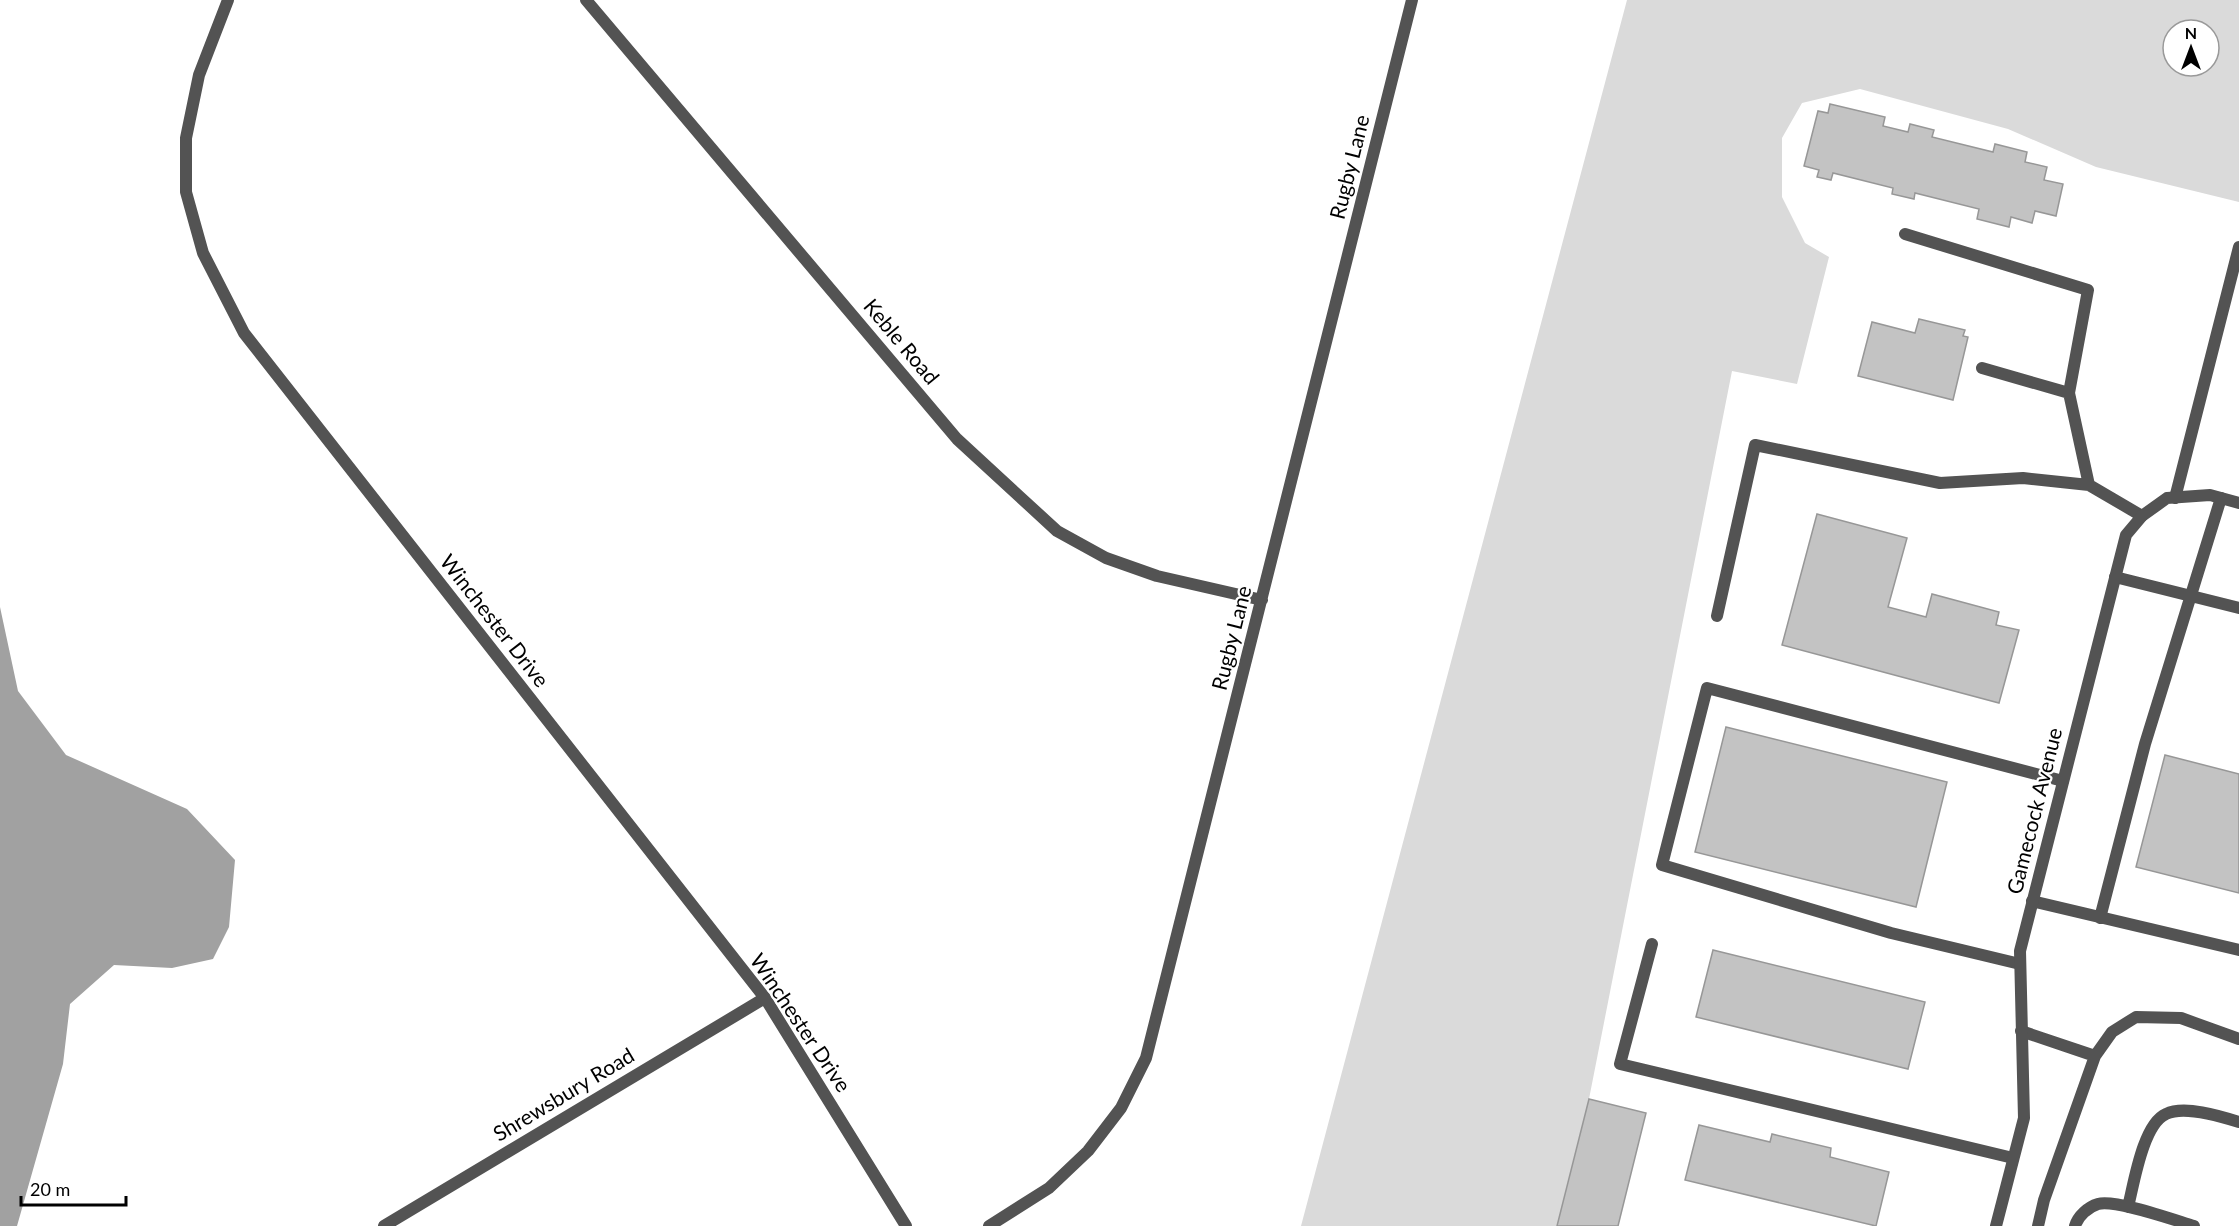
<svg xmlns="http://www.w3.org/2000/svg" width="2239" height="1226" font-family="Lato,sans-serif">
<rect width="100%" height="100%" fill="#fff"/>
<path fill="#dadada" fill-rule="evenodd" d="M1627 0H2239V202L2096 167 2008 129 1860 89 1802 103 1782 138V197L1805 243 1829 257 1797 384 1732 371 1589 1099 1557 1226H1301ZM2173 30H2209V66H2173Z"/>
<path fill="#a1a1a1" d="M0 607 18 691 66 755 187 809 235 860 229 927 213 959 172 968 114 965 70 1004 63 1064 17 1226H0Z"/>
<path fill="#c3c3c3" stroke="#979797" stroke-width="1.5" d="M1830 104 1885 117 1883 126 1908 132 1910 124 1934 130 1932 137 1993 152 1995 144 2027 152 2025 162 2047 167 2044 180 2063 184 2056 216 2035 211 2032 223 2011 217 2009 227 1977 219 1979 209 1915 193 1914 199 1892 194 1893 188 1833 173 1831 180 1817 177 1819 170 1804 166 1818 111 1828 113Z
M1919 319 1965 330 1963 336 1968 337 1953 400 1858 376 1872 322 1915 333Z
M1817 514 1907 538 1888 607 1926 617 1932 594 1999 612 1996 625 2019 630 1999 703 1782 645Z
M1726 727 1947 782 1916 907 1695 852Z
M2165 755 2239 774V893L2136 867Z
M1713 950 1925 1002 1908 1069 1696 1017Z
M1589 1099 1646 1113 1618 1226H1557Z
M1699 1125 1770 1142 1772 1134 1831 1148 1830 1157 1889 1172 1876 1226 1685 1180Z"/>
<g fill="none" stroke-linecap="round" stroke-linejoin="round">
<path stroke="#535353" stroke-width="12" d="M1905 234 2088 290 2069 393 2089 485
M1982 368 2069 393
M2175 498 2239 247
M2115 577 2239 608
M1717 616 1755 445 1940 483 2023 478 2089 485 2142 516
M2032 901 2239 950
M2100 918 2145 744 2221 498
M1652 944 1620 1064 2013 1158
M2020 964 1891 933 1662 865 1707 688 2063 781
M2021 1031 2095 1056
M2128 1207C2134 1183 2143 1124 2166 1114 2184 1105 2220 1116 2239 1122
M2038 1226 2044 1200 2095 1056 2112 1032 2136 1017 2181 1018 2239 1039
M2075 1226C2078 1216 2088 1207 2098 1204 2115 1199 2174 1220 2194 1226"/>
<path stroke="#535353" stroke-width="12" d="M228 0 199 75 186 138V192L203 253 244 333 765 998 906 1226
M586 0 957 439 1057 531 1106 558 1157 576 1262 600
M384 1226 765 998
M989 1226 1049 1188 1088 1151 1121 1108 1146 1058 1412 0
M1996 1226 2024 1118 2020 951 2126 535 2142 516 2167 498 2210 495 2239 503"/>
</g>
<g text-anchor="middle" stroke-width="4.5" stroke-linejoin="round" paint-order="stroke">
<g font-size="21" fill="#000" stroke="#fff">
<text transform="translate(1350 167) rotate(-76)" y="7">Rugby Lane</text>
<text transform="translate(901 342) rotate(50)" y="7">Keble Road</text>
<text transform="translate(494 621) rotate(52)" y="7">Winchester Drive</text>
<text transform="translate(1232 638) rotate(-76)" y="7">Rugby Lane</text>
<text transform="translate(2035 811) rotate(-76)" y="7">Gamecock Avenue</text>
<text transform="translate(800 1023) rotate(56)" y="7">Winchester Drive</text>
<text transform="translate(564 1095) rotate(-31)" y="7">Shrewsbury Road</text>
</g>
</g>
<g transform="translate(2191 48)"><circle r="28" fill="#ffffff" stroke="#999999" stroke-width="1.5"/>
<path d="M0-4.5L10 22L0 15L-10 22Z" fill="#000000"/>
<text y="-9" font-size="16" font-weight="bold" text-anchor="middle" fill="#000000">N</text>
</g>
<path d="M21 1196v9h105v-9" fill="none" stroke="#000000" stroke-width="3"/>
<text x="30" y="1196" font-size="18" fill="#000000" stroke="#ffffff" stroke-width="4.5" paint-order="stroke">20 m</text>
</svg>
